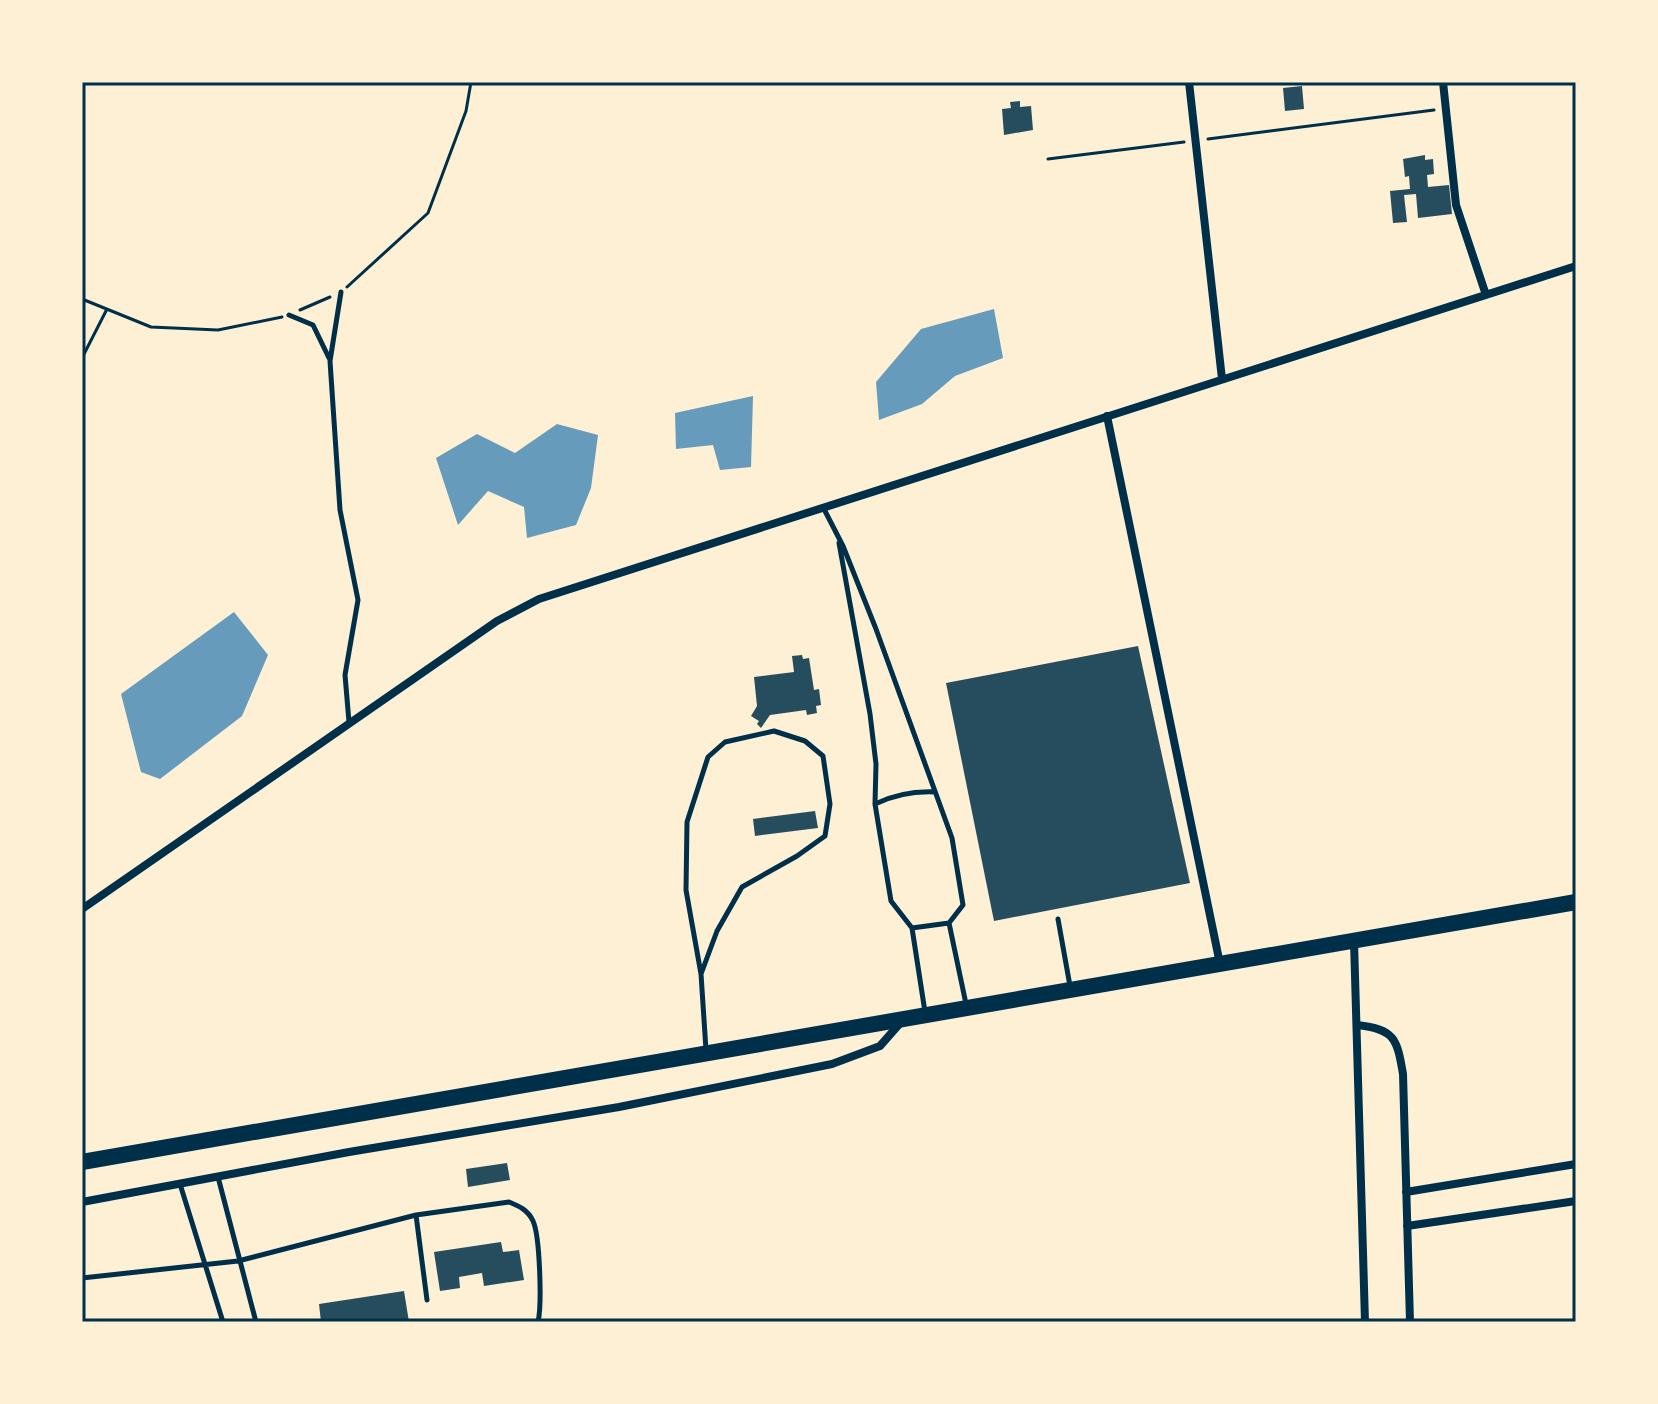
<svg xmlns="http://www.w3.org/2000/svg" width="1658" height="1404" font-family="Commissioner,sans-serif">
<rect width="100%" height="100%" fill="#fdf0d5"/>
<path fill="#669bbc" d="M994 309 1003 358 955 376 922 404 879 420 876 382 921 329Z
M753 396 751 467 720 470 713 445 676 449 675 413Z
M557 424 598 435 591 488 576 525 527 538 524 507 488 491 458 525 436 458 477 434 515 453Z
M234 612 268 655 242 716 160 779 141 772 121 694Z"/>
<path fill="#264d5e" d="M1302 86 1304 109 1285 111 1283 88Z
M1020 101V107L1031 106 1033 130 1004 135 1002 109 1011 108 1010 102Z
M1425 155V160L1433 159 1434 174 1427 175 1428 187 1449 185 1452 214 1418 218 1416 194 1404 195 1407 222 1393 223 1390 191 1410 189 1409 176 1405 177 1403 159Z
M1138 646 1190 883 994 921 946 683Z
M802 655 803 659 809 658 814 690 819 689 821 705 816 706 817 713 807 715 806 710 770 715 761 728 757 724 759 721 751 716 757 706 754 677 794 672 792 656Z
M815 811 818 828 755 836 753 819Z
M507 1163 510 1180 468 1187 466 1169Z
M501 1242 503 1252 519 1250 524 1280 484 1286 482 1273 459 1277 460 1288 440 1291 434 1252Z
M404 1291 409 1322H321L319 1304Z"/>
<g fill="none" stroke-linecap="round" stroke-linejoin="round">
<path stroke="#003049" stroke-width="3" d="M1208 139 1434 110
M1048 159 1184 142
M347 287 428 213 466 111 471 82
M82 299 151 327 218 330 282 317
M300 310 330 297
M82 358 107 309"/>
<path stroke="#003049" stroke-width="5" d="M341 292 330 361 340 510 358 600 345 675 349 722
M289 315 313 325 329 358
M823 507 843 546 876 629 952 838 963 905 949 923 966 1004
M839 543 870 714 876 764 875 804 891 901 912 928 925 1012
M875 804C894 795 913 791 935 792
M1058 919 1070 986
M912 928 949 923
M701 974 686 890 687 822 708 757 725 742 774 731 805 741 823 756 830 804 825 836 797 856 742 887 717 931 701 974 706 1050
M218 1177 256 1322
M180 1184 223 1322
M416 1215 427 1300
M82 1278 238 1261 416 1215 509 1202C519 1206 528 1210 533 1221 540 1236 542 1305 538 1322"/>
<path stroke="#003049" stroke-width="8" d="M1189 82 1222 379
M1443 82 1456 205 1486 295
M1107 416 1220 964
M82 909 497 621 539 599 1576 266
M1354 941 1365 1322
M1357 1025C1395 1029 1397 1039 1403 1074L1410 1322
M1406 1192 1576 1164
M82 1202 349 1152 619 1107 832 1064 880 1046 902 1021
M1407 1226 1576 1201"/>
<path stroke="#003049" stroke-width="16" d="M82 1162 1576 902"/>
</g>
<rect width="1658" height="1404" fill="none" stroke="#fdf0d5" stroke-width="168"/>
<rect x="84" y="84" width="1490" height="1236" fill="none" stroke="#003049" stroke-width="3"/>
</svg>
